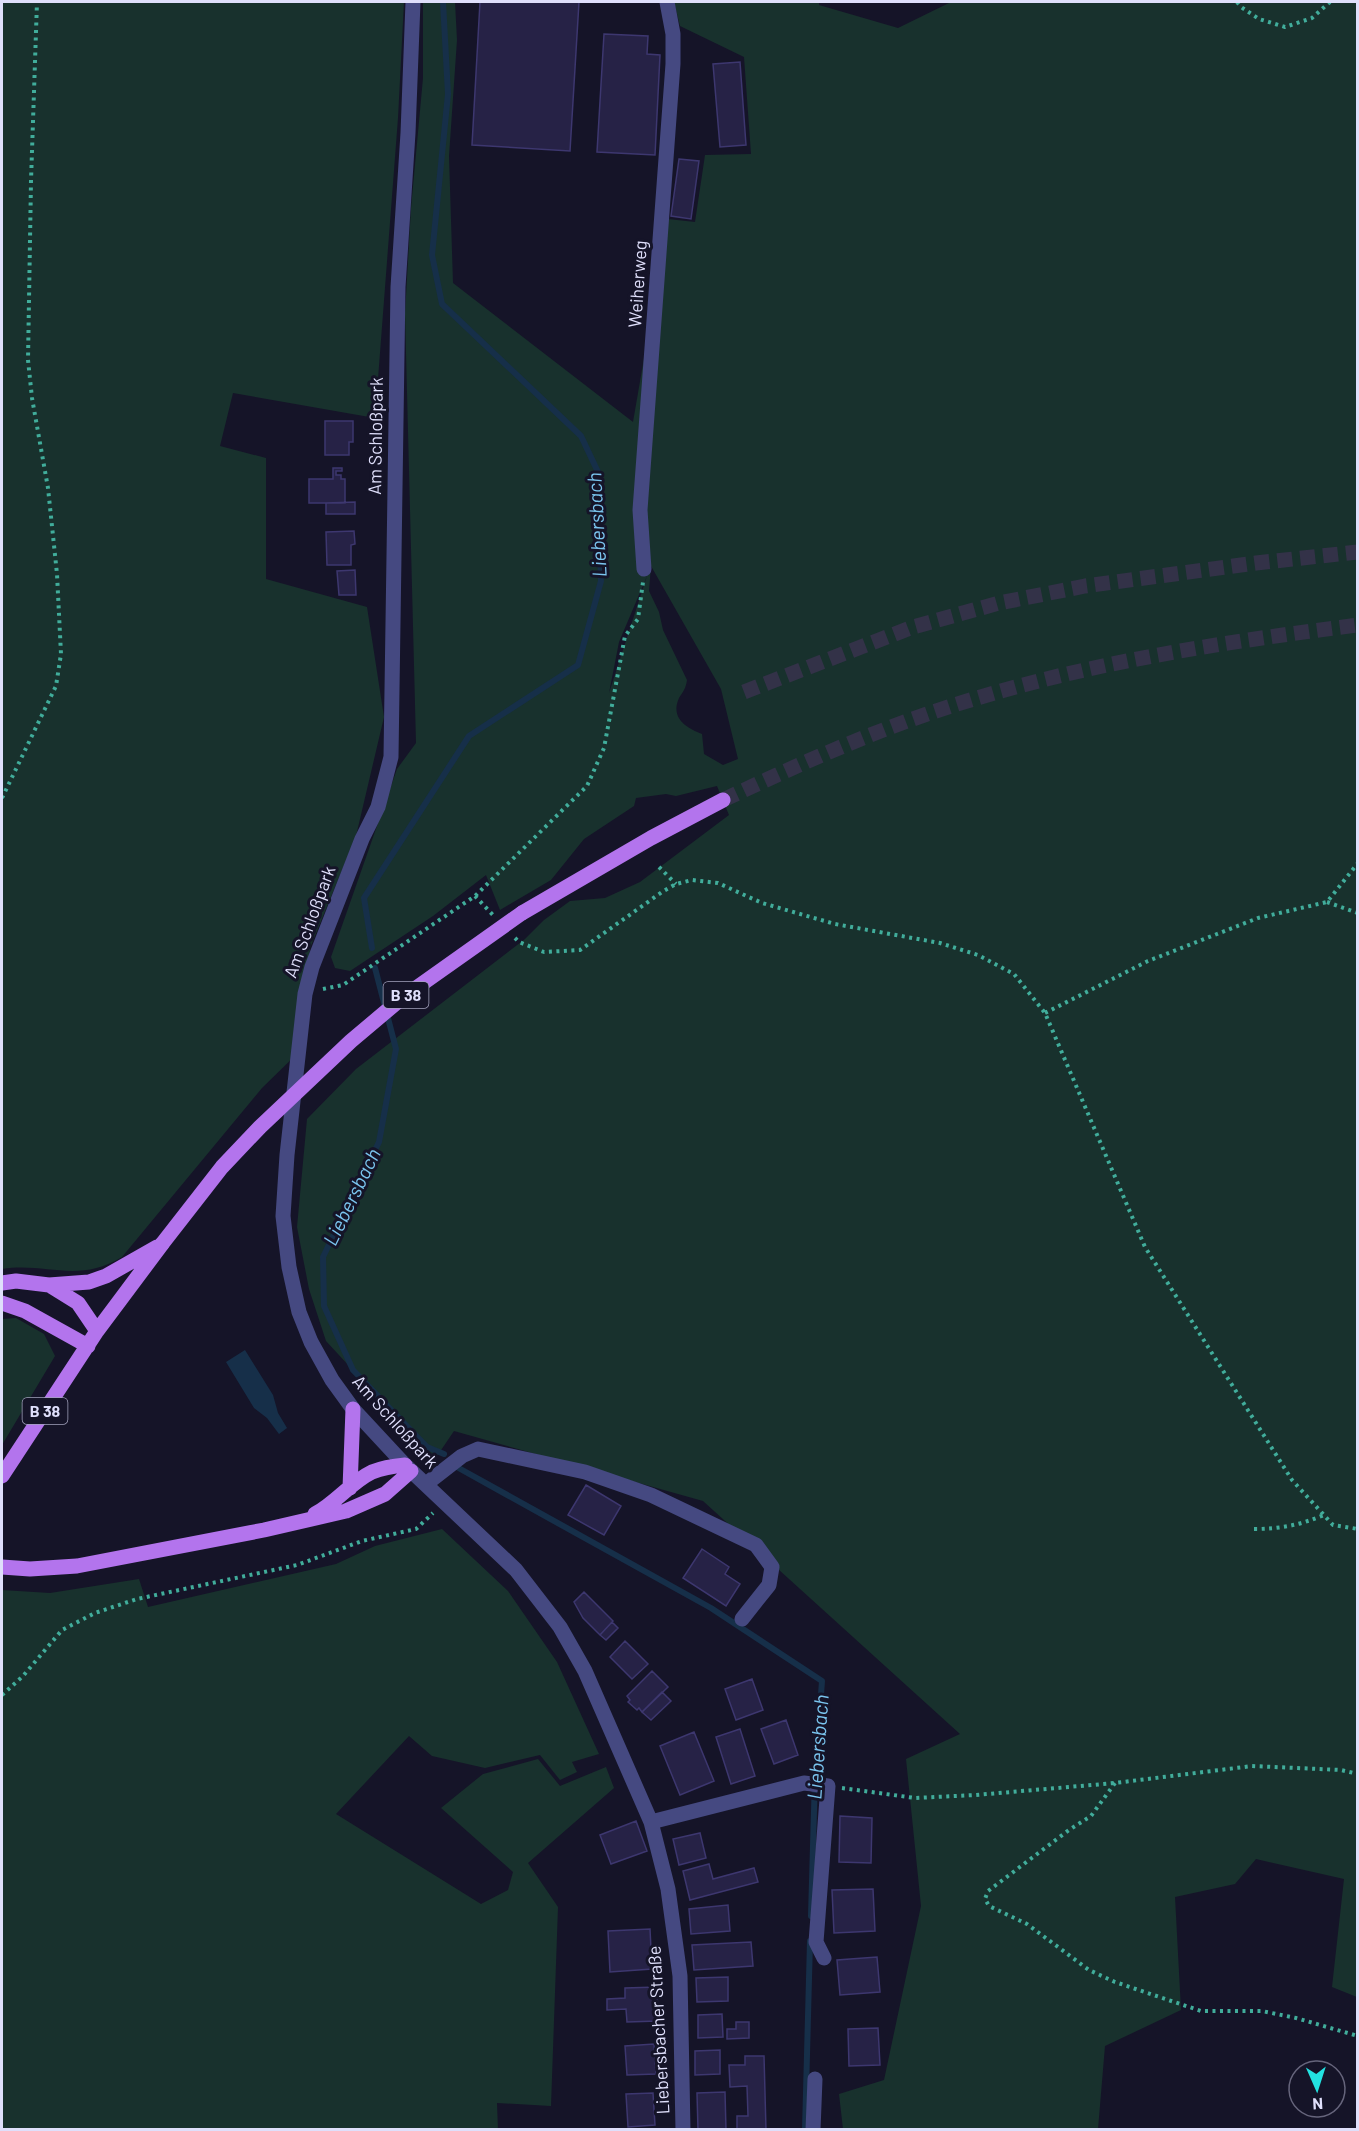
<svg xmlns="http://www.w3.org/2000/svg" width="1359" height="2131" font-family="Barlow,sans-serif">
<rect width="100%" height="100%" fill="#151428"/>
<path fill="#18312d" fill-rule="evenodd" d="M2 2H404L398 118 375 418 233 393 220 446 266 458V579L367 607 384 717 356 836 310 948 304 1047 262 1088 122 1257C78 1284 46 1262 2 1269Z
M423 2H455L457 40 449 156 453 283 633 422 668 219 695 222 705 155 751 154 744 57 680 26 674 2H819V5L898 28 951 2H1357V1997L1332 1987 1344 1879 1256 1859 1235 1884 1175 1897 1181 2010 1105 2046 1098 2129H843L839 2094 884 2080 921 1906 906 1759 960 1734 703 1501 454 1431 435 1459 326 1341 309 1289 297 1227 307 1119 356 1069 525 939 544 920 570 901 605 898 640 882 729 815 717 786 676 796 666 794 636 798 634 806 584 839 551 880 500 910 486 875 433 916 350 971 335 968 331 957 397 769 416 743 405 314 411 208 423 78ZM651 566 721 689 738 759 723 765 704 754 702 734C686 728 670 718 679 698 683 692 686 688 687 680L663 630 659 612 649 591ZM647 576 609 693 619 642Z
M16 1318 44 1334 55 1356 2 1445V1319Z
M442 1529 508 1591 557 1662 599 1754 572 1762 577 1772 560 1780 540 1755 485 1768 432 1756 409 1736 336 1814 481 1904 508 1890 513 1872 441 1808 483 1774 538 1759 560 1786 606 1767 614 1788 528 1863 558 1907 551 2106 497 2103 498 2130 2 2129V1590L50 1593 139 1579 148 1607 336 1564 375 1546Z"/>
<path fill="#162f49" d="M245 1350 273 1395 278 1413 287 1428 279 1434 267 1418 254 1408 226 1362Z"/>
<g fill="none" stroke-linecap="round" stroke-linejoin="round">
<path stroke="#162f49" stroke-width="6" d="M372 948 364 898 469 736 578 665 601 581 598 472 581 436 442 304 432 255 448 94 443 2
M375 968 396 1049 379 1142 323 1257 324 1306 353 1370 427 1447 444 1454
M455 1466 711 1608 822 1681 815 1776 811 1916
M805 2130 810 1941"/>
</g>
<path fill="#262246" stroke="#3d376f" stroke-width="1.5" d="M480 2H579L570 151 472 145Z
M604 34 648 36 647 54 660 55 655 155 597 152Z
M740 62 746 145 720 147 713 64Z
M679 159 699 161 691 219 671 216Z
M325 421H353V442H349V455H325Z
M333 468H342V471H336V475H341V479H345V503H309V479H333Z
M355 502V514H326V503Z
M354 531 355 544 351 545V565H327L326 532Z
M355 570 356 595H339L337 571Z
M586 1485 621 1506 604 1535 568 1515Z
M702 1549 729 1567 725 1574 740 1584 726 1606 683 1578Z
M584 1592 613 1621 600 1635 583 1618 574 1602Z
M612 1622 618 1628 606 1640 600 1635Z
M625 1641 648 1664 632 1679 610 1657Z
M652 1671 668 1687 642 1712 639 1708 637 1710 628 1702 630 1700 627 1696Z
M752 1679 763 1710 736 1720 725 1689Z
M662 1692 671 1701 651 1720 642 1712Z
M786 1720 798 1755 774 1764 761 1729Z
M740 1729 755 1776 731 1784 716 1737Z
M694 1732 714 1781 680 1795 660 1746Z
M840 1816 872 1818 871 1863 839 1862Z
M636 1821 647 1851 611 1864 600 1835Z
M700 1833 706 1858 679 1865 673 1839Z
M709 1864 713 1879 754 1868 758 1882 690 1900 683 1871Z
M873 1889 875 1931 834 1933 832 1890Z
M728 1905 730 1931 691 1934 689 1909Z
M650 1929 652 1969 610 1972 608 1931Z
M751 1942 753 1966 694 1970 692 1945Z
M877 1957 880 1992 840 1995 837 1960Z
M728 1977V2001L697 2002 696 1978Z
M657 1987 658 2021 627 2022 626 2009 607 2010V1999L625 1998V1988Z
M722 2014 723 2037 698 2038V2015Z
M736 2022H749V2038L727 2039V2029H736Z
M878 2028 880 2065 849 2066 848 2029Z
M654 2044 656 2074 627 2075 625 2046Z
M720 2050V2074L695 2075V2051Z
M745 2056H764L766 2130H737V2116H748L747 2086 730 2087 729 2065H745Z
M725 2092 726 2130H698L697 2093Z
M653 2093 655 2125 628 2127 626 2094Z"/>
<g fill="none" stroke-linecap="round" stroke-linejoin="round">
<path stroke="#333248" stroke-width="15" stroke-dasharray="15 8" stroke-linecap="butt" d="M744 692 913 627 999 603 1085 586 1256 563 1358 552"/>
<path stroke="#333248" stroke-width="15" stroke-dasharray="15 8" stroke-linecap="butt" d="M723 800C808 760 893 722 984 696 1105 660 1232 641 1358 625"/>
<path stroke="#41ad9b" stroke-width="4" stroke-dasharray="3 4.5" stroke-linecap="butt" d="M1237 2 1241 7 1259 19 1285 27 1312 18 1330 2
M2 798 56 686 61 654 57 574 48 488 32 398 28 360 31 181 37 2
M659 867 676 884
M475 896 493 915
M1327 902 1358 913
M515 938 519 942 544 952 580 950 662 892 676 884 692 880 718 883 762 903 835 924 940 943 978 955 1014 974 1045 1013 1145 1247 1292 1480 1333 1525 1358 1529
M323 989 343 985 475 896 587 786 604 748 625 636 638 619 643 582
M1045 1013 1148 961 1258 918 1327 902 1358 863
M1254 1529C1280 1529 1300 1525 1324 1515
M2 1695 23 1676 62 1630 95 1613 137 1599 297 1565 362 1541 416 1529 433 1513
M1115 1783 1091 1816 1069 1830 988 1891 985 1899 989 1906 1027 1924 1089 1970 1115 1982 1201 2011H1262L1296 2018 1358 2036
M842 1788 915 1798 976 1795 1115 1783 1252 1766 1341 1770 1358 1774"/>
<path stroke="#454981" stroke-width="15" d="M413 2 408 133 398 287 391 757 378 807 362 839 312 967 305 994 287 1155 283 1216 289 1267 299 1312 311 1342 332 1380 353 1409 405 1465 516 1570 560 1627 585 1671 651 1822 668 1889 680 1976 683 2130
M644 569 640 510 673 64V34L667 2
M426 1484 462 1456 478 1449 585 1472 651 1495 756 1545 772 1567 769 1585 742 1619
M651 1822 804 1783 828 1786 816 1942 824 1958
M813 2130 815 2079"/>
<path stroke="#b374ed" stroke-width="15" d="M522 913 651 838 723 800
M2 1283 16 1281 49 1285 78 1303 97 1331
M49 1285 89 1282 106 1276 157 1247
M2 1303 25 1311 88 1346
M2 1476 97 1331 162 1244
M350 1488 353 1409
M315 1514C336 1503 351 1482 372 1472 382 1468 394 1466 405 1465
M2 1567 30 1569 77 1566 264 1530 346 1511 385 1494 411 1471"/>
<path stroke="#b374ed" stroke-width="15" d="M162 1244 222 1167 260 1127 351 1041 402 998 522 913"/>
</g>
<g text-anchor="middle" stroke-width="6" stroke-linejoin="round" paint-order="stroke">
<g fill="#151428" stroke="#a2a2bc" stroke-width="1.5">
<rect x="383.5" y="982" width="45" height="26" rx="4.5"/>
<rect x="22.5" y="1398" width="45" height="26" rx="4.5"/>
</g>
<g font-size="16" font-weight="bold" fill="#dfdffb">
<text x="406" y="1001">B 38</text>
<text x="45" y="1417">B 38</text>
</g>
<g font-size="18" fill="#dfdffb" stroke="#151428">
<text transform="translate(638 284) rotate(-86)" y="6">Weiherweg</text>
<text transform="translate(376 436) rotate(-89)" y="6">Am Schloßpark</text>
<text transform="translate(310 922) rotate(-70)" y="6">Am Schloßpark</text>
<text transform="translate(395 1422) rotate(48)" y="6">Am Schloßpark</text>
<text transform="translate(659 2030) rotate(-93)" y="6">Liebersbacher Straße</text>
</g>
<g font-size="20" font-style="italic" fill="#7ac4ee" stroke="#151428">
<text transform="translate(597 525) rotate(-93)" y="7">Liebersbach</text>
<text transform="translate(352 1197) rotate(-64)" y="7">Liebersbach</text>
<text transform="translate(818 1747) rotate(-86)" y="7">Liebersbach</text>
</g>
</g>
<rect width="1359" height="2131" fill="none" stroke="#dfdffb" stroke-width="6"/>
<g transform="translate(1317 2089) rotate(177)"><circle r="28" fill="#151428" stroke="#66657c" stroke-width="1.5"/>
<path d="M0-4.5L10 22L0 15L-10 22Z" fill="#23e2e1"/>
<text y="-9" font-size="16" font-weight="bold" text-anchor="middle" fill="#dfdffb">N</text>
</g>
</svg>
